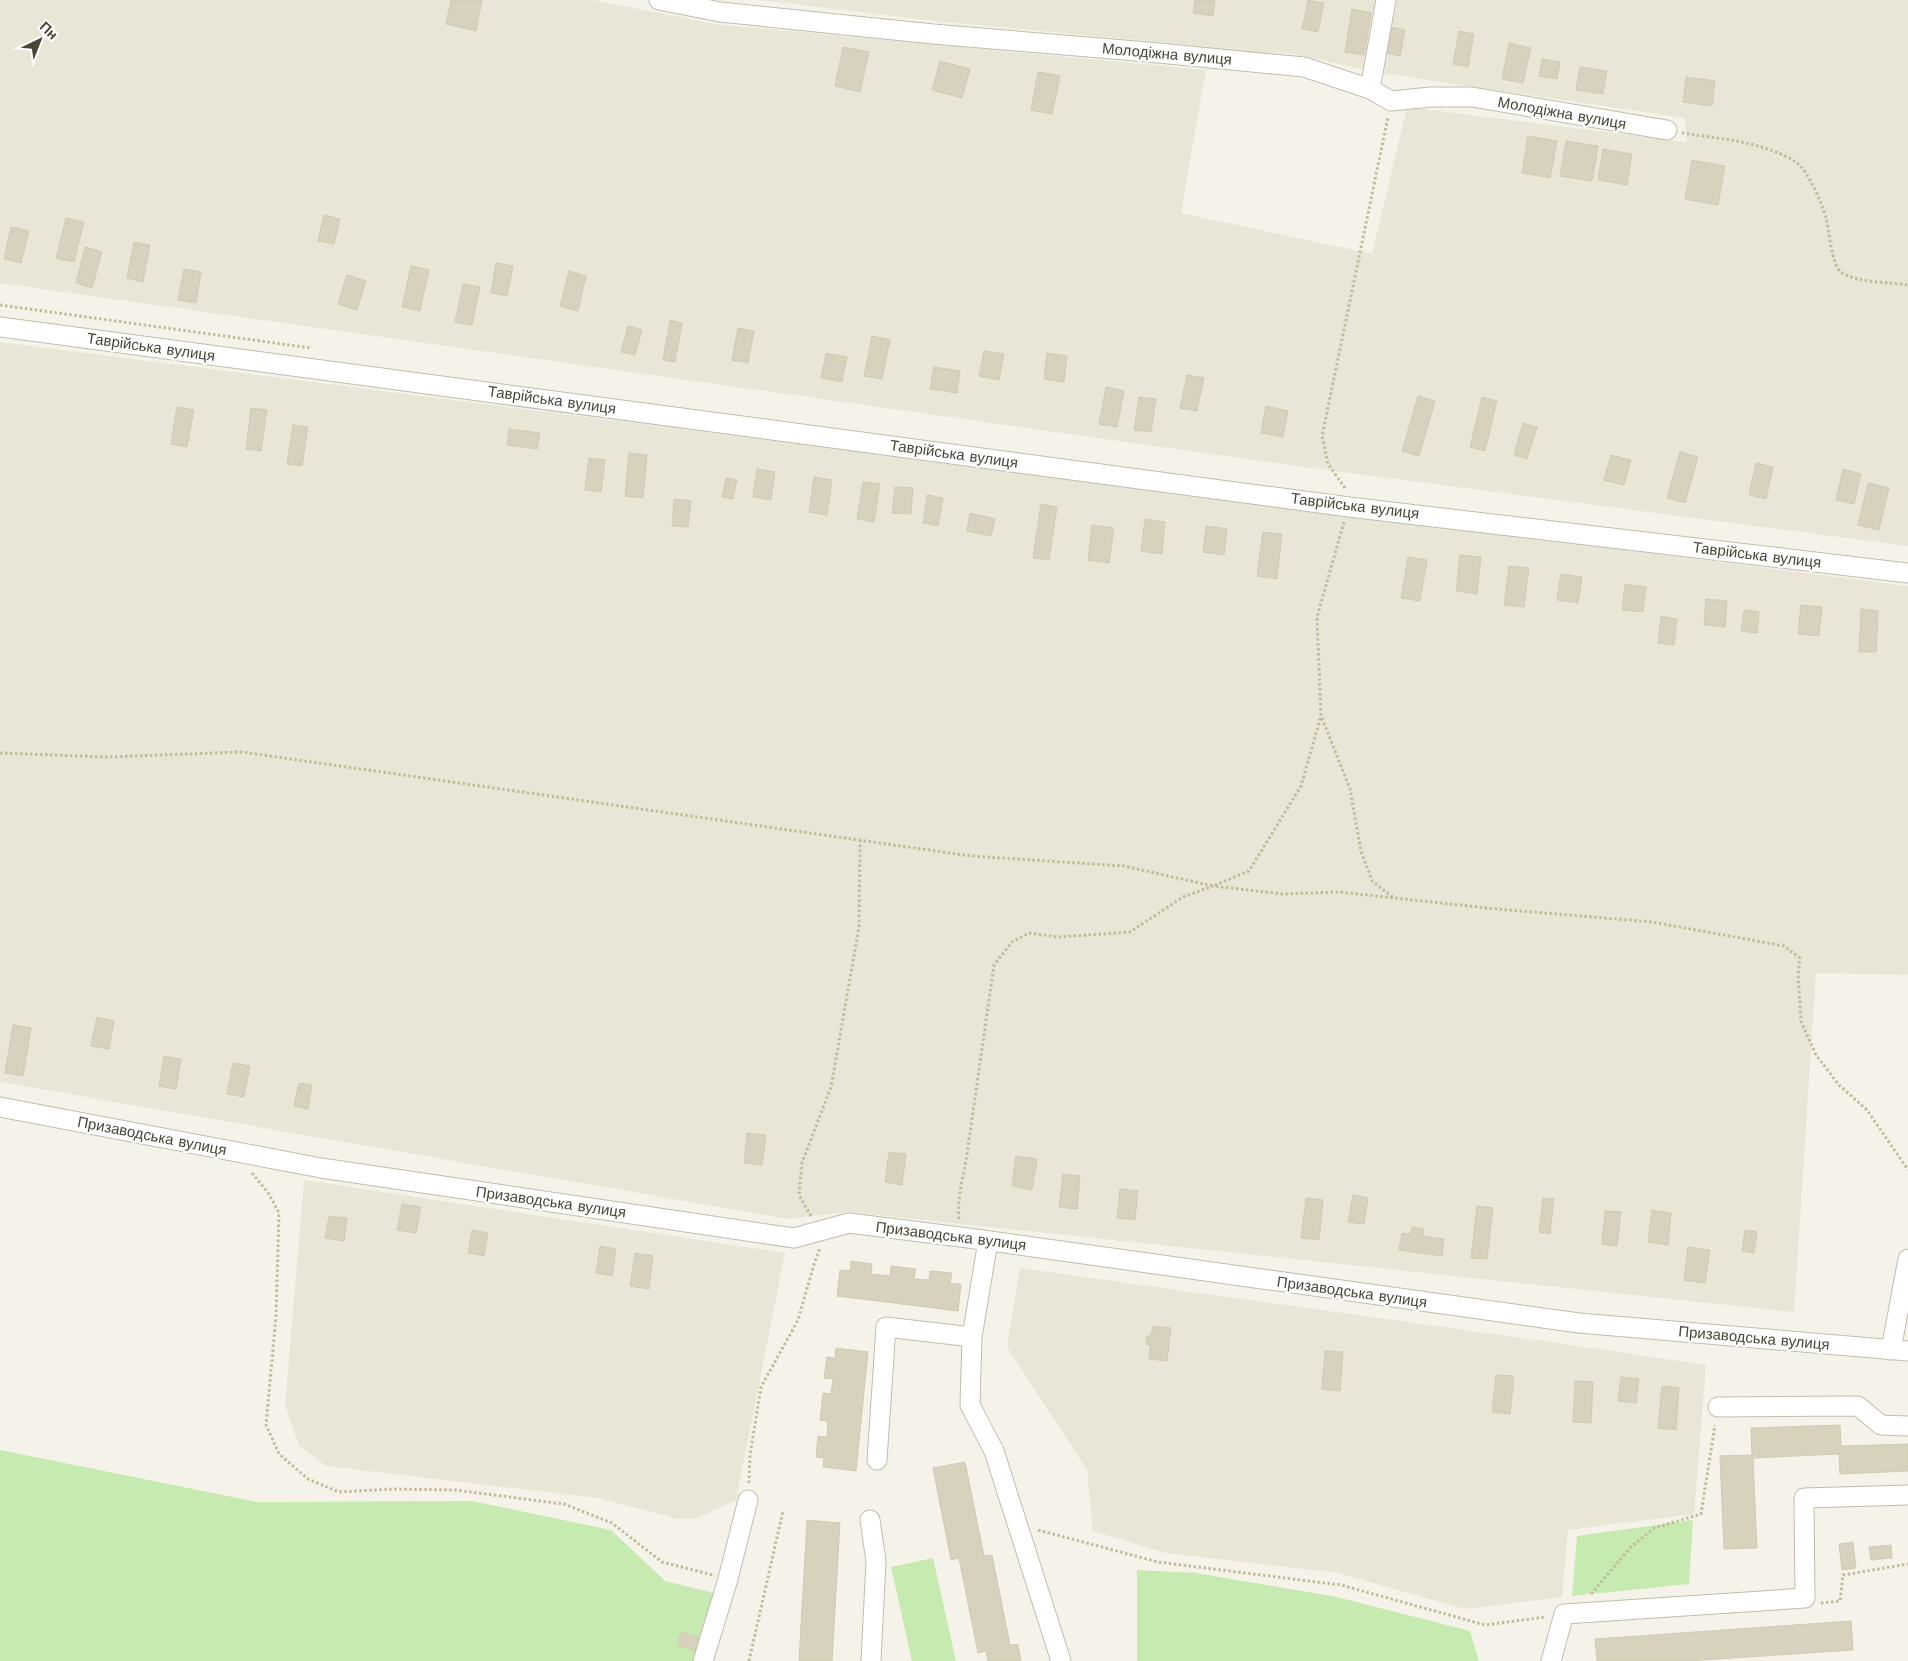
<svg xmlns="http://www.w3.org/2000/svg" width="1908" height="1661" font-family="'Work Sans',sans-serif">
<rect width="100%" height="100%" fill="#f5f3e9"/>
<path fill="#e9e6d7" d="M0 0H593L714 24 1206 70 1181 213 1372 254 1407 107 1687 142 1685 118 1380 73 1393 0H1908V546L1296 466 0 283Z
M759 0H1376L1364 70 1299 55 934 21Z
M0 342 1908 586V975L1816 973 1794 1312 848 1212 788 1219 0 1082Z
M304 1180 785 1253 736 1500 695 1519H677L598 1498 326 1466 299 1446 285 1405Z
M1020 1268 1565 1344 1706 1365 1694 1514 1568 1530 1562 1597 1465 1609 1338 1573 1165 1553 1093 1531 1087 1470 1007 1347Z"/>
<path fill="#c6eab0" d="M0 1450 257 1502 472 1501 611 1530 665 1581 718 1594 695 1661H0Z
M1693 1520 1689 1584 1572 1596 1577 1536Z
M933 1558 956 1661H912L891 1567Z
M1137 1570 1196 1573 1337 1597 1470 1631 1479 1661H1137Z"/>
<path fill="#d7d1be" stroke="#d2cbb1" d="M451 0H482L476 31 446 24Z
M1195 0H1215L1213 16 1193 13Z
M1308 0 1324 3 1318 32 1302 29Z
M1352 9 1371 13 1364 55 1345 52Z
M1391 27 1405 30 1400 56 1386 53Z
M1459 31 1474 34 1468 67 1453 64Z
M1509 43 1531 48 1523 83 1502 79Z
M843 47 869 52 860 92 835 86Z
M1542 59 1560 62 1557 79 1539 76Z
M940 61 970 69 962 98 932 90Z
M1580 67 1607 71 1603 94 1576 90Z
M1038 72 1060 76 1052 114 1031 110Z
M1686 77 1715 81 1712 106 1683 102Z
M1528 136 1557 141 1550 178 1522 173Z
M1566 141 1598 146 1592 181 1560 176Z
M1603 149 1632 154 1627 185 1598 180Z
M1692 160 1725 166 1718 205 1685 199Z
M324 215 340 219 334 244 318 241Z
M66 218 84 222 74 262 56 258Z
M11 227 29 231 21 263 4 259Z
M134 242 150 245 143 282 127 278Z
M85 247 102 252 92 288 76 283Z
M496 263 513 266 507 296 491 293Z
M411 266 429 270 420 311 402 307Z
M184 269 201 272 196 303 178 300Z
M569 271 586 276 578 311 560 306Z
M347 275 366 281 357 310 338 304Z
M463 284 480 287 472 325 455 322Z
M670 320 682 323 675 362 663 360Z
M628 326 642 330 635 355 621 352Z
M738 328 754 331 748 363 732 360Z
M872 336 890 340 882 379 864 376Z
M984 351 1004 354 999 380 979 376Z
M826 353 847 357 842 382 821 378Z
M1047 353 1067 356 1064 382 1044 379Z
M934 367 960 371 957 393 930 389Z
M1187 375 1204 378 1197 411 1180 408Z
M1106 387 1124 391 1117 427 1099 424Z
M1418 396 1435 401 1419 456 1402 451Z
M1139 397 1156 399 1151 432 1134 430Z
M1482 397 1497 401 1485 451 1470 447Z
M1266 406 1288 411 1283 437 1261 433Z
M177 407 194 410 187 447 171 444Z
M251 408 267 410 261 451 246 449Z
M1523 423 1537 427 1527 459 1514 455Z
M293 425 308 427 302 466 287 464Z
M509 429 540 433 537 449 507 445Z
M1680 452 1698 457 1685 503 1667 498Z
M629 453 647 455 643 498 625 496Z
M1611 455 1631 460 1624 485 1604 480Z
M589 458 605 460 601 492 585 490Z
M1756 463 1773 467 1766 499 1749 495Z
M757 469 775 472 771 500 753 497Z
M1843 469 1861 474 1854 504 1836 500Z
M814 477 832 480 827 515 809 512Z
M726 478 737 480 733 499 722 497Z
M863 482 880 484 874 522 857 519Z
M1868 483 1889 488 1879 530 1858 525Z
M895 487 913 488 911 514 892 513Z
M927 495 943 498 938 526 923 523Z
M674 499 691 501 688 527 672 526Z
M1041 504 1057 507 1049 560 1033 558Z
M970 513 995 519 991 536 967 531Z
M1145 519 1165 522 1162 554 1141 551Z
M1092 525 1114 528 1109 563 1088 560Z
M1206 526 1227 529 1224 555 1203 552Z
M1263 532 1282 534 1277 579 1257 576Z
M1460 555 1481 557 1477 594 1456 591Z
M1408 557 1427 560 1420 601 1401 598Z
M1509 566 1529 568 1524 607 1504 605Z
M1561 574 1582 577 1578 603 1557 600Z
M1625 584 1646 587 1643 612 1622 610Z
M1706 599 1727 601 1725 627 1704 625Z
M1801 605 1822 607 1819 636 1798 634Z
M1861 609 1878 611 1876 652H1859Z
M1744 610 1759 612 1757 633 1741 631Z
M1661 616 1677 619 1674 645 1658 643Z
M97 1017 114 1021 109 1049 91 1046Z
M13 1025 31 1028 23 1076 5 1073Z
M164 1056 181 1059 176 1089 159 1086Z
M233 1063 250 1066 244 1097 227 1094Z
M299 1083 312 1085 308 1109 294 1106Z
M747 1133 766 1135 762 1165 744 1163Z
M889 1152 906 1154 902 1185 885 1182Z
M1016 1156 1037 1159 1032 1190 1012 1186Z
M1063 1174 1080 1176 1077 1209 1059 1207Z
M1120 1189 1138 1191 1135 1220 1117 1218Z
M1353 1195 1368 1198 1364 1224 1348 1222Z
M1306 1198 1323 1200 1319 1240 1301 1238Z
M1543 1198 1554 1199 1550 1234 1539 1232Z
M402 1204 421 1207 416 1233 397 1230Z
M1477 1206 1493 1208 1487 1259 1471 1258Z
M1652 1210 1671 1213 1668 1245 1648 1242Z
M1605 1211 1621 1212 1617 1246 1602 1244Z
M329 1216 347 1218 344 1241 325 1238Z
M1412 1227 1424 1229 1423 1236 1444 1239 1442 1256 1399 1250 1402 1233 1411 1234Z
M472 1230 488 1233 484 1256 468 1253Z
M1745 1230 1757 1232 1754 1253 1742 1251Z
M600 1246 616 1249 612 1276 596 1273Z
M1688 1247 1710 1250 1705 1283 1684 1280Z
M635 1253 653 1256 649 1289 630 1286Z
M851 1261 872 1264 871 1274 890 1276 891 1266 916 1269 914 1279 929 1280 930 1271 952 1273 950 1283 961 1284 958 1311 837 1296 840 1270 850 1271Z
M1153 1326 1171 1328 1167 1361 1149 1359 1150 1345 1146 1344 1147 1336H1151Z
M836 1348 868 1352 856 1471 823 1467 824 1458 816 1457 818 1436 827 1437 828 1421 820 1420 823 1393 831 1394 833 1379 824 1378 827 1357 835 1358Z
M1325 1351 1343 1352 1340 1391 1322 1389Z
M1496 1375 1514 1376 1510 1414 1492 1412Z
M1621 1377 1639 1379 1636 1403 1618 1401Z
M1575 1381 1593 1382 1591 1423 1573 1422Z
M1662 1386 1679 1388 1676 1430 1658 1428Z
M1840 1425 1841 1446 1908 1444V1471L1840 1474 1839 1454 1753 1458 1757 1548 1724 1549 1720 1456 1752 1455 1751 1428Z
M965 1462 984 1556 992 1555 1010 1645 1018 1644 1021 1661H988L986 1651 978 1653 959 1558 951 1560 933 1468Z
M807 1520 840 1523 832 1661H799Z
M1853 1542 1856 1568 1842 1570 1839 1544Z
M1891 1545 1892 1558 1871 1560 1869 1547Z
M1851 1621 1853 1650 1688 1661H1597L1595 1639Z
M681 1632 698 1637 695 1650 677 1645Z"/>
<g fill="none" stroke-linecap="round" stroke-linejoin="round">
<g stroke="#c1bdab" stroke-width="21">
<path id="minor" d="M659 0 720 12 933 34 1148 52 1304 67 1370 89 1391 101 1431 97H1472L1667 130
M1370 89 1386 0
M0 327 1349 507 1908 573
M0 1107 321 1168 794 1238 849 1223 968 1238 1579 1323 1908 1351
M988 1241 972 1337 970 1405 994 1451 1061 1661
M1891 1350 1908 1259
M1718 1407 1858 1406 1881 1425 1908 1426
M877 1460 886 1327 972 1337
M870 1520 876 1561 871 1661
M703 1661 728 1579 748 1500
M1551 1661 1564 1614 1805 1598 1804 1498 1908 1495"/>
</g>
<path stroke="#c3bc9b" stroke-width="3" stroke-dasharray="2.5 2.5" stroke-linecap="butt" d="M1682 133C1720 139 1762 141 1796 162 1807 169 1823 205 1826 218 1829 230 1832 266 1841 272 1856 283 1889 282 1908 285
M0 305 311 348
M1345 488 1328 464 1322 436 1388 117
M1322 718 1350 789 1361 851 1372 881 1394 898
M0 753 106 757 242 752 971 856 1124 866 1213 886 1249 871 1301 786 1321 716 1317 617 1344 522
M252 1173 269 1194 279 1213 276 1316 266 1425 279 1454 308 1479 339 1492 393 1489 455 1490 564 1504 612 1523 662 1562 713 1575
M811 1216 799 1195 802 1163 831 1087 859 927 860 840
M959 1219C957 1200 962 1181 966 1161L994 965 1012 942 1029 933 1058 937 1130 932 1183 897 1213 886 1283 894 1339 892 1497 909 1652 922 1784 946 1800 958 1798 974 1801 1021 1816 1055 1839 1085 1867 1110 1908 1170
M749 1483 750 1455 761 1387 798 1320 815 1261 820 1248
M1038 1530 1158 1562 1341 1585 1485 1625 1545 1617
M1591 1594 1630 1548 1654 1528 1701 1514 1715 1425
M1821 1603 1840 1601 1843 1575 1908 1564
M749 1661 783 1511"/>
<use href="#minor" stroke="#fff" stroke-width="19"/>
</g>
<g text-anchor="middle" stroke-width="4.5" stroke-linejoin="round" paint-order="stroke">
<g font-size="15" fill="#494537" stroke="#fff">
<text transform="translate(1167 54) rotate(5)" y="5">Молодіжна вулиця</text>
<text transform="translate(1562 113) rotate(10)" y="5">Молодіжна вулиця</text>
<text transform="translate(151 347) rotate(8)" y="5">Таврійська вулиця</text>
<text transform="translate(552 400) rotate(8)" y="5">Таврійська вулиця</text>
<text transform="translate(954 454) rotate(8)" y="5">Таврійська вулиця</text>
<text transform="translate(1355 506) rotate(7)" y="5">Таврійська вулиця</text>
<text transform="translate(1757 555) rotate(7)" y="5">Таврійська вулиця</text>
<text transform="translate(152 1136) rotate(11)" y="5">Призаводська вулиця</text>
<text transform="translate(551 1202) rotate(8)" y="5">Призаводська вулиця</text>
<text transform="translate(951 1236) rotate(7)" y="5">Призаводська вулиця</text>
<text transform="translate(1352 1292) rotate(8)" y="5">Призаводська вулиця</text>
<text transform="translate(1754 1338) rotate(5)" y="5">Призаводська вулиця</text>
</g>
</g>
<g transform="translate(40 40) rotate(43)" stroke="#ffffff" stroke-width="4" paint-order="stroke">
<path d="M0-4L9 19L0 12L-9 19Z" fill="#494537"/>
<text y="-8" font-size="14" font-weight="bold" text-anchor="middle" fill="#494537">Пн</text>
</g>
</svg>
